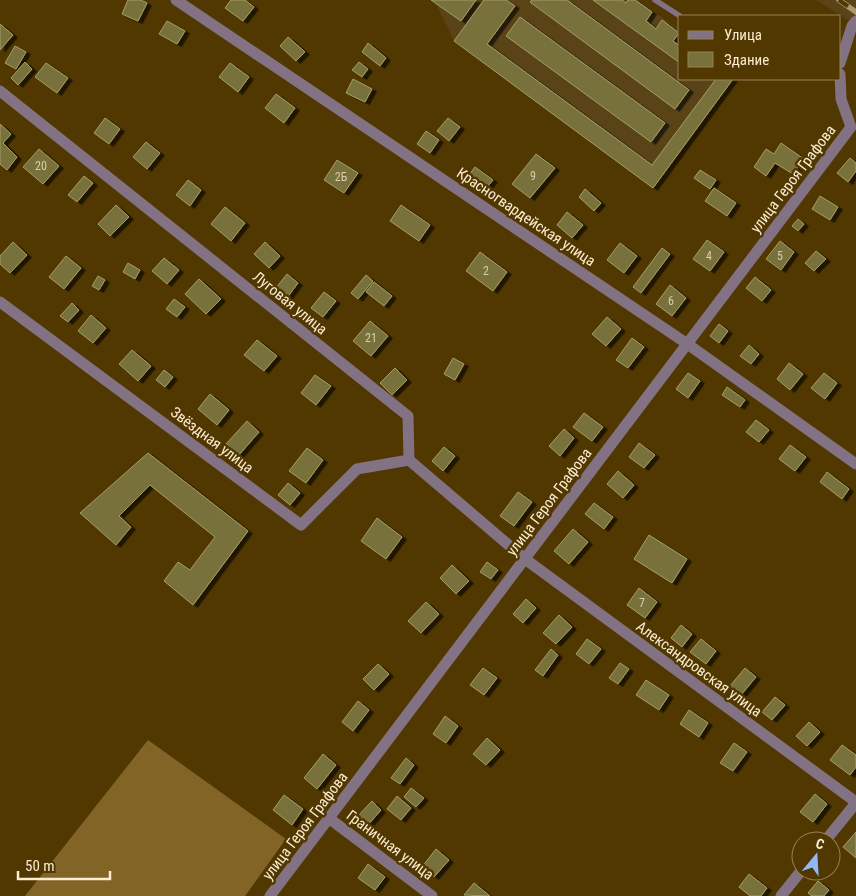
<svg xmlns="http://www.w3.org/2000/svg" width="856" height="896" font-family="'Roboto Condensed',sans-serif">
<defs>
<filter id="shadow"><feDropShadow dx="4.5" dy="2.5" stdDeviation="0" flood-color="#0009"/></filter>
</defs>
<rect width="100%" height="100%" fill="#513800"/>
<path fill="#5a4417" d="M431 0H637L680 30V79H733L653 188 454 41 436 4Z
M816 0H856V25Z"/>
<path fill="#836427" d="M148 740 286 839 245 896H25Z"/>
<path fill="#78713b" stroke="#a49e66" filter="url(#shadow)" d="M128 0H141L147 3 138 21 122 14Z
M231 0H245L254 7 243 21 225 8Z
M431 0H476L461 21Z
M484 0H506L515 6 487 44 652 165 716 79H733L653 188 454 41Z
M532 0H567L689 90 675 109 530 2Z
M593 0H622L626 3 628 0H635L652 12 646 21 656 29 662 20 679 33 673 41 680 46V63Z
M520 17 665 123 651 142 506 36Z
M167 21 185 31 177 44 159 34Z
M0 24 13 35 0 50Z
M288 37 305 52 296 61 280 46Z
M368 43 386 58 380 66 362 52Z
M15 46 26 52 16 69 5 63Z
M25 62 32 69 18 85 11 78Z
M359 62 368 69 362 77 352 70Z
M46 63 68 78 57 93 35 77Z
M230 63 249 77 238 92 219 77Z
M353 79 372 89 365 102 346 93Z
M276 94 295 108 284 123 265 108Z
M105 118 120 129 109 144 94 133Z
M448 118 460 127 449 141 437 131Z
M0 124 11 134 3 143 17 157 7 170 0 164Z
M426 131 439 140 430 153 417 144Z
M146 142 160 153 147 169 133 157Z
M781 143 804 159 793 174 775 163 766 176 754 167 766 149 774 154Z
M39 149 59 166 43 184 23 167Z
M536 154 555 168 530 198 512 184Z
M850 158 856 163V171L848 182 837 173Z
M337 160 358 173 344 193 324 180Z
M475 167 493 180 483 192 466 179Z
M700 170 716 180 710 189 694 178Z
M84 176 93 183 77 202 68 195Z
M188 180 201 190 190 206 176 195Z
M714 188 736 203 727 216 705 201Z
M585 189 601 203 594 211 579 197Z
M820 196 838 207 830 220 812 209Z
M116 205 129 217 110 236 98 224Z
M401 205 430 225 419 241 390 221Z
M225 207 245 223 231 241 211 224Z
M567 212 583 225 572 238 557 225Z
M798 219 804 224 798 231 792 226Z
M707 240 724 252 710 271 693 259Z
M780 241 794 252 781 270 766 259Z
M13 242 27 255 10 273 0 264V256Z
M265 242 280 256 269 268 254 254Z
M620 243 637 256 624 273 607 260Z
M662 248 670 254 641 293 633 287Z
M816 251 826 259 814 271 805 263Z
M480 252 507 272 493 291 466 271Z
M66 256 81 268 64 289 49 277Z
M164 258 179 270 167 284 152 271Z
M128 263 140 270 135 279 123 272Z
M287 274 298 283 287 298 275 289Z
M366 275 373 281 358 299 351 293Z
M98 276 105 280 99 290 92 286Z
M755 277 771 290 762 301 746 288Z
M199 279 221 299 206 314 185 294Z
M374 282 392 296 384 306 366 292Z
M670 285 686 298 672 316 656 304Z
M324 292 336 301 323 317 311 308Z
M174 299 185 307 177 317 166 309Z
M72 303 79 310 68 322 60 316Z
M91 315 106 328 93 343 78 331Z
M607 317 621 329 606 346 592 334Z
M370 321 388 336 371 356 353 341Z
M719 324 728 331 719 343 710 336Z
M632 338 644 347 628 368 616 360Z
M257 340 277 356 264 371 244 355Z
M749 345 759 354 751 364 740 356Z
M132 350 151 366 138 381 119 364Z
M453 358 464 364 455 380 444 374Z
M789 363 803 374 790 390 777 379Z
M395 368 407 380 392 395 380 383Z
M164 370 173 377 165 387 156 380Z
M688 373 700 381 688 398 676 389Z
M824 373 837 383 825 399 811 388Z
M315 375 331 386 316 405 301 393Z
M727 387 745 400 740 407 722 395Z
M210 394 229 410 217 425 198 409Z
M584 413 603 427 592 441 573 427Z
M756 420 769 430 759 442 746 432Z
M247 421 259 432 239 455 226 444Z
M564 429 574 438 560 456 549 446Z
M639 443 655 455 644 468 629 457Z
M790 445 806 457 795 471 779 459Z
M444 447 455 456 443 471 432 461Z
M307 448 323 460 306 483 289 471Z
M148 453 248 531 193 605 164 581 178 562 190 570 215 537 150 485 119 516 131 527 116 545 80 513Z
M618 471 634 485 623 498 607 484Z
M827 472 849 489 842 499 820 482Z
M288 483 300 493 290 505 278 495Z
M518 492 532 502 514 526 500 516Z
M594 503 613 517 604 529 585 514Z
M377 518 402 537 386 559 361 541Z
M573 529 588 542 569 564 554 551Z
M649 535 687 559 672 583 634 559Z
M487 562 498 570 491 579 480 572Z
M452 565 469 581 456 594 440 578Z
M639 588 657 602 645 618 627 605Z
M526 599 536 608 523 623 513 614Z
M426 602 439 614 421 633 408 621Z
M559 615 572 627 556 644 543 633Z
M681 625 692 634 682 647 671 638Z
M587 639 601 649 589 664 576 654Z
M701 639 716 651 706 664 690 652Z
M551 649 558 655 543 676 535 670Z
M620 663 629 669 618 684 609 678Z
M378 664 389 674 374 690 363 679Z
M483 668 497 678 484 695 470 685Z
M745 668 756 677 741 695 730 686Z
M646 680 669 695 659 710 636 695Z
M775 697 785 705 772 720 762 712Z
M358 701 369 710 353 731 342 722Z
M689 710 708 723 699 737 680 724Z
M445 716 458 726 446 743 433 734Z
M809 722 820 732 807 746 796 736Z
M487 738 500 750 486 765 473 754Z
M734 743 747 752 733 771 720 763Z
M842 745 856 755V767L850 775 830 760Z
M323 754 336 765 317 789 304 778Z
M406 758 414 765 400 784 391 778Z
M411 788 424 798 416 807 404 797Z
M815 794 827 804 813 822 800 812Z
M284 795 303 809 292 825 273 810Z
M397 796 411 808 401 820 387 809Z
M372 801 381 810 367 826 357 817Z
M856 832V858L843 847Z
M436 849 449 860 434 877 422 867Z
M368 864 385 877 375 890 358 878Z
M749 874 767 888 761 896H750L739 887Z
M818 881 829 890 824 896H812L808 893Z
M474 883 490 896 464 895Z"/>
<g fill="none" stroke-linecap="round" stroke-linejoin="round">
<path stroke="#827284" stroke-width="5.5" d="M655 0 680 16"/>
<path stroke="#827284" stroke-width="11" d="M176 0 686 343 856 464
M840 63 852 26 856 21
M840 74 841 99 851 127
M0 91 408 416 409 460 525 559 856 802
M0 302 301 525 357 469 409 460
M330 819 432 896
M825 841 856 803
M270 896 851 127
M781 896 801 871"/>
<g stroke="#aa966d" stroke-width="5.5">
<path id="rail" d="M839 0 856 12"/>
</g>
<use href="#rail" stroke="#513800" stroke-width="4" stroke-dasharray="11" stroke-linecap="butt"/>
</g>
<g text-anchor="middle" stroke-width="5" stroke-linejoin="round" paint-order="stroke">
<g font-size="12" fill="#dacdac">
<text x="41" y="170">20</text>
<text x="533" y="180">9</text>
<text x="341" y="181">2Б</text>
<text x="709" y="260">4</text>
<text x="780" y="260">5</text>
<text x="486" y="275">2</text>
<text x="671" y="305">6</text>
<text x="371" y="342">21</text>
<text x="642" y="607">7</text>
</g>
<g font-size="15" fill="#fbecd2" stroke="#513800">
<text transform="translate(793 179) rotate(-53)" y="5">улица Героя Графова</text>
<text transform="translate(526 217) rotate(34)" y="5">Красногвардейская улица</text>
<text transform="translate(290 303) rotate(39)" y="5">Луговая улица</text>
<text transform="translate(212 440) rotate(37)" y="5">Звёздная улица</text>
<text transform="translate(549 502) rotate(-53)" y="5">улица Героя Графова</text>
<text transform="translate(699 669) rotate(36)" y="5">Александровская улица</text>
<text transform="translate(305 826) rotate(-53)" y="5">улица Героя Графова</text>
<text transform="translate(390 845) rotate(37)" y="5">Граничная улица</text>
</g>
</g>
<rect x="678" y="15" width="162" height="65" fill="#513800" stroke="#958054"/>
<rect x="688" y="31" width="25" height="8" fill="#827284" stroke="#958054"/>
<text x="724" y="40" font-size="15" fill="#fbecd2">Улица</text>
<rect x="688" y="52" width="25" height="15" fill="#78713b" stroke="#958054"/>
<text x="724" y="65" font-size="15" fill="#fbecd2">Здание</text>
<g transform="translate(816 856) rotate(18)"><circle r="24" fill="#513800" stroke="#958054"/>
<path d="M0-4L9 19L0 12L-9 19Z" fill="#91b8fd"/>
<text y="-8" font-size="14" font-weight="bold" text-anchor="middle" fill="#fbecd2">С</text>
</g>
<path d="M18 871v8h92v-8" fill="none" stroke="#fbecd2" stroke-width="2.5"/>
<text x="25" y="871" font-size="15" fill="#fbecd2" stroke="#513800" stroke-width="4" paint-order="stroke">50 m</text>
</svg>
